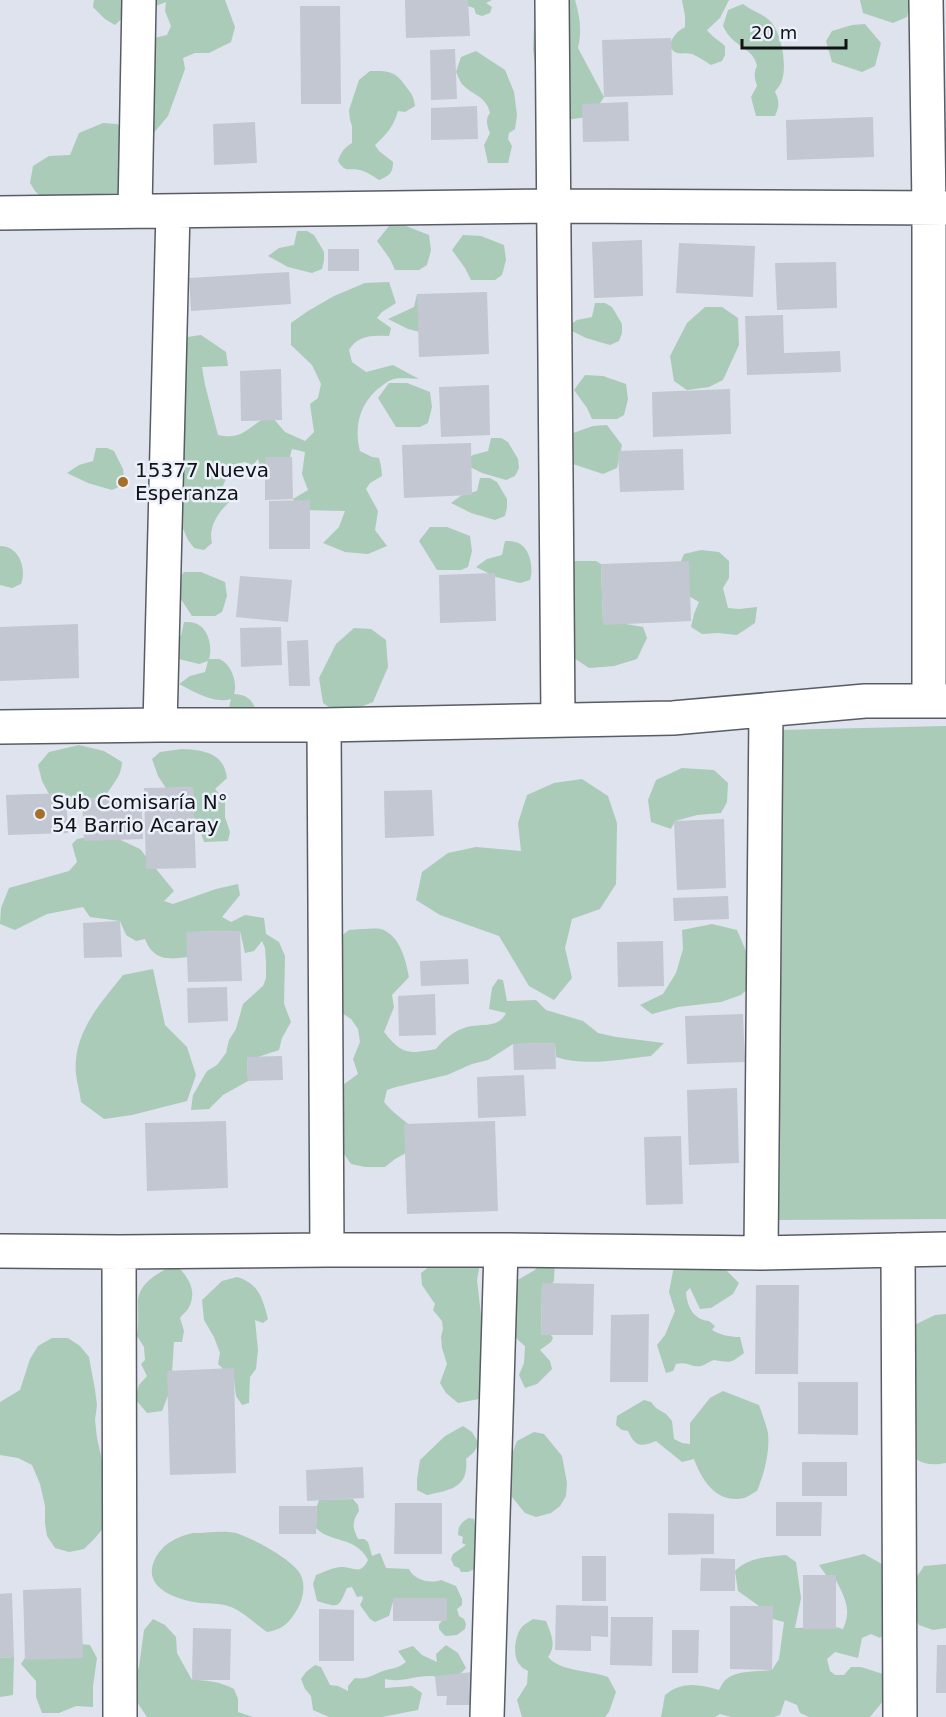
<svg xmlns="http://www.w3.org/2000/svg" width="946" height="1717" font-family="'DejaVu Sans',sans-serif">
<rect width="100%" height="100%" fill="#dee3ed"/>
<path fill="#aacbb7" d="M94 0H135L134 7 115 25 105 19 93 7Z
M142 0H225L235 27 231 42 209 53H195L183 58 185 69 168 116 152 135 150 39 167 35 171 26 165 11 166 2 148 9Z
M456 0H492L486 3 492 7 490 13 482 16 476 14 474 8 456 2Z
M543 0H575C580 17 582 31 578 48L604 97 592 116 561 121 538 84 533 50 535 4Z
M682 0H729L720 18 707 30C712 37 719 40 725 46V55L722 61 711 65C705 61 699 57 692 54 681 51 678 58 669 46 673 37 676 32 685 27V16Z
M860 0H911L907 17 893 23 863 13Z
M743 4C752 11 764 14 771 22 782 34 787 66 782 80 781 85 777 88 775 92 780 102 779 107 775 116H756L751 97 757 86C755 79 753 73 757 66 754 51 741 48 731 38 728 35 725 30 723 26L728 10Z
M865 24 881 43 875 66 862 72 832 62 826 41 832 31 852 25Z
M476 51 505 70 514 92 517 115 515 129 509 133 508 139 512 146 508 163H488L484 145 490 133C487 126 485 119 490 113 486 96 474 96 463 85 460 82 458 76 456 72L461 57Z
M370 71C391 71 395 71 407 88 412 94 414 98 415 106L405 112 398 111C394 126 386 135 375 145L379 151 393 162C393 173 389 176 379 180 373 176 367 172 360 170 349 167 346 174 338 161 341 152 344 148 352 143V126L350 120 349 110 359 80Z
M103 123 117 124 126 130 124 192 107 197 48 204 35 191 30 183 33 166 49 156 70 155 79 133Z
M389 226H406L429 235 431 250 427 265 419 270H395L390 259 377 241Z
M297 231H307L314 235 324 252V261L322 269 312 273 288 267 268 256 279 248 294 245Z
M463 235 481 236 504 245 506 260 502 275 495 280H471L465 268 452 250Z
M389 282 396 303 382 312 377 318 391 328 389 336C372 335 358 335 349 350L352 362 366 372 393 365 419 379C411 379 399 377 391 380 390 380 384 384 383 385 361 400 353 425 360 451L372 457 379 458 381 466 382 476 370 483 366 489 378 511 375 530 387 546 368 554 345 552 323 543 339 527 345 511 300 510 293 499 308 490 302 474 305 452 292 449 289 460 262 472 258 459 253 465 245 462 226 466V479L221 490 229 502C218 513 208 527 212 543L204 550 194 548 188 540 181 524V338L201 335 226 352 228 366 202 367 205 385 218 435C246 441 249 423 271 416L285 432 305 441 314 432 310 404 318 398 321 384 312 365 291 345V323L308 311 334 296 365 283Z
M417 294H427L434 298 432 335 408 329 388 319 414 307Z
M595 303H605L612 307 622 324V333L619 341 610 345 586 338 566 328 577 320 592 317Z
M705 307H722L738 318 739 345 723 380 709 387 687 390 674 381 670 356 687 323Z
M585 375 603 376 626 384 628 399 624 415 617 419H592L587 408 574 390Z
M389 383H407L430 392 432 407 428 423 420 427H396L378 398Z
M607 425 622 445 617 468 603 474 573 464 568 443 573 433 593 426Z
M491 438H501L508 442 518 459 519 468 515 476 506 480 482 473 462 463 473 455 488 451Z
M96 448H107L114 451 123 469 124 478 121 486 112 490 88 483 67 473 79 465 93 461Z
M480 478H490L497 482 507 499V507L505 516 495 520 471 513 451 503 462 495 477 491Z
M430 527H447L470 536 472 551 468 567 461 570H437L419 541Z
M505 541C508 541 512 541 515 542 530 545 534 568 530 580L520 583 496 577 476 567 487 559 502 555Z
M0 546C19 546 27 568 21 584L12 588 0 585Z
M701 550 719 552 729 561V578L723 588 728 608 739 609 757 607 755 623 737 635 718 633 702 634 691 627 694 614 699 602 677 589 675 575 684 554Z
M568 561H596L601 564 603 624H626L643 627 647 638 637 659 614 666 589 668 574 658Z
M184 572H201L225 582 227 596 222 612 215 616H192L173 587Z
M184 622C184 622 194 622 194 623 208 626 213 647 209 659 211 659 218 659 219 659 231 663 238 683 234 694 251 695 252 702 259 715L214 711 229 708 231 699C214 704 194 692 179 684L190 676 205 672 208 661 199 664 175 658 166 639 181 636Z
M354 628 371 629 386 640 388 667 373 702 358 708 336 712 323 703 319 678 336 644Z
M946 726V1219L779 1220 780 730Z
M79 745 104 751 122 762C121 779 112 783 105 798L83 799V810L75 812 67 810 66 793 49 794 42 781 38 765 49 752Z
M182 749C204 750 224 753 227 778L215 789 225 800V817L230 832 228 841 204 842 200 830 194 825 193 787 166 788 158 776 152 759 160 752Z
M682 768 714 770 728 783 727 802 721 813 697 815 675 821 671 829 651 822 648 800 656 780Z
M582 779 608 796 617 823 616 884 600 909 572 919 565 948 572 978 554 1000 529 986 499 936 440 915 416 900 422 872 448 853 476 847 521 851 518 823 527 795 554 783Z
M108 834 140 849 174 891 164 901 173 904 216 889 238 884 240 895 222 917 231 922 245 915 264 918 266 934 279 942 285 956 284 1004 291 1022 282 1038 279 1050 258 1057H247L248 1081 223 1095 209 1109 191 1110 193 1095 207 1071 217 1065 226 1053 229 1040 236 1029 243 1004 263 986 266 978V962L265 948 262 941 254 951 245 953 240 931 187 932V957C168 960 153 960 145 939L136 941 126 935 120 921 90 917 83 907 47 914 15 930 0 924 1 908 9 888 69 871 77 862 72 844 77 839Z
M712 924 737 930 751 963 754 983 741 995 721 1002 678 1007 652 1014 640 1005 663 994 676 973 683 949 682 930Z
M362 929C368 929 376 928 381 929 400 935 406 961 409 977L392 995 394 1007 384 1032C402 1055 409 1054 436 1049 444 1039 455 1030 467 1027 482 1023 498 1029 506 1013L489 1009 492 988 498 979 503 980 507 1001 536 1000 546 1010 583 1021 598 1033 616 1037 664 1043 651 1056C621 1059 585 1067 556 1057L555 1043 513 1044 488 1060 472 1064 447 1075 396 1087 387 1090 384 1102C394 1114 403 1119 414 1129L413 1149 395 1159 385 1167H365L351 1164 337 1144 336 1090 358 1074 353 1059 360 1042 358 1029 351 1019 331 1006V944L349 930Z
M153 969 165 1025 187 1047 196 1075 187 1101 132 1115 104 1119 81 1102C80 1093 77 1083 76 1074 72 1034 100 1004 123 975Z
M545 1254 555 1256 554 1281 552 1284H542L541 1334 551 1335 553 1338 551 1342 540 1350 550 1361 552 1369 537 1384 525 1388 519 1375 524 1363 525 1346 518 1340 503 1322 514 1282 535 1270Z
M481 1258 477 1280 482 1324 481 1391 479 1399 458 1403 446 1393 440 1383 447 1364 442 1348 441 1337 443 1329 442 1321 433 1310 435 1304 422 1285 421 1273 430 1266Z
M175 1264C187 1275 198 1290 189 1307 188 1310 183 1314 180 1318L184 1331 182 1342H174L171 1388 162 1411 147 1413 135 1399 139 1385 147 1376 141 1364 145 1360 144 1347 137 1336C139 1325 138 1314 138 1303 138 1282 159 1273 175 1264Z
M721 1265 739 1283 733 1294 711 1308 700 1309 690 1288 686 1292C687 1307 694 1320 709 1321L715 1326 712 1330C721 1335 729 1337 740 1337L744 1353C731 1363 731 1363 714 1360 710 1361 705 1365 701 1366 692 1368 688 1361 676 1364L673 1371 666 1373 657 1345 665 1335 675 1311 669 1292 674 1266Z
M237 1277C259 1284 262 1297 268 1319L263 1323 255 1320 258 1350 256 1369 250 1377 249 1403 242 1405 236 1396 234 1379 218 1364 220 1353 214 1337 204 1320 202 1300 222 1281Z
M946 1314V1463C927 1466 922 1464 906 1452L904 1330 935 1315Z
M52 1338H68L80 1346 89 1357 95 1390 97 1405 95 1420 97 1438 110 1496 105 1526 95 1538 84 1549 69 1552 55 1548 47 1536 45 1523V1506L40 1484 32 1465 18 1458 0 1455V1402L20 1390 30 1359 38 1346Z
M723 1391 759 1405C762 1414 766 1424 768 1433 770 1452 764 1474 757 1491 753 1493 748 1497 744 1498 717 1504 702 1481 694 1459L682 1462 656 1441C641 1447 635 1447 628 1431L622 1430 616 1425 617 1416 644 1400 651 1402 656 1408 666 1414 672 1421 674 1439 682 1443 690 1444V1423L710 1398Z
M463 1426 472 1432 479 1444 474 1452 466 1459C469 1488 450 1490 427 1495L417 1490V1479L420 1460 445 1436Z
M534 1432 544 1434 562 1456 567 1483 566 1496 560 1506 551 1513 536 1517 525 1513 512 1497 506 1469 517 1441Z
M353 1499 358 1505 359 1511C352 1522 352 1527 358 1539H364L368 1542 372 1556 380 1553 386 1568 409 1569C414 1580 430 1584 441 1580L456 1586 462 1599V1605L457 1609 459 1616 464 1619 466 1624 465 1629 457 1635 445 1636 439 1629V1624L442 1621H447V1598H394L389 1616 375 1622 370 1619 360 1605 363 1599 362 1596 357 1597 352 1587 347 1588C338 1608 340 1608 317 1601L313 1584 316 1575C324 1572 335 1566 344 1567 356 1569 361 1574 368 1560 356 1536 330 1543 316 1528L317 1506 319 1500Z
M469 1518 474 1519 475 1525 478 1528 480 1557 474 1562 477 1568 468 1572H461L459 1568 454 1566 451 1559 453 1554 466 1545 462 1543 463 1537 458 1535C458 1526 461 1522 469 1518Z
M193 1533C205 1533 224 1530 236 1533 252 1538 289 1558 299 1572 306 1582 304 1597 298 1608 289 1623 284 1629 267 1632 255 1624 242 1610 228 1606 219 1603 210 1604 201 1603 177 1600 139 1588 156 1557 165 1542 177 1537 193 1533Z
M864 1554 898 1573 886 1631 880 1638 871 1634 862 1638 858 1658 835 1652 827 1659 830 1671 835 1675H844L851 1667H861L883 1674 884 1700 870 1717H809L800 1713 797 1705 785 1700 780 1715 774 1717H731L720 1714 715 1717H661L665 1695C682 1681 699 1684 719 1690 721 1686 724 1680 728 1678 739 1670 759 1672 772 1670L779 1659 784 1622 773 1619 759 1606 738 1591 735 1571C749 1557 768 1557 786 1555L796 1562 801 1598 795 1628 836 1627 843 1629C853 1608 843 1595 834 1576L826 1575 819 1565Z
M946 1564V1628L933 1630 919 1625 912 1612 914 1581 924 1566Z
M153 1619 165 1625 176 1637 177 1653 192 1680C207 1680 221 1682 234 1689L238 1699V1712L253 1717H147L137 1702 134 1689 135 1678 139 1667 144 1630Z
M533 1619 546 1621C551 1634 557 1645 548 1657 561 1672 589 1670 608 1677L616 1692 609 1712 605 1717H522L517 1700 527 1684 528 1671C525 1669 522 1668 520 1665 512 1657 515 1636 521 1628 524 1624 529 1622 533 1619Z
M71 1643 90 1645 97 1658 93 1686V1707L76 1706 59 1713H42L36 1697V1681L21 1664 30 1650Z
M446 1645 458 1653 466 1668C463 1671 459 1675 456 1677 447 1680 440 1677 432 1676 415 1675 402 1683 385 1679V1688L412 1686 422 1693 418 1710 382 1717H329L313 1710 311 1696 305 1689 301 1679 306 1672 315 1665 321 1667 330 1685 338 1686 348 1691V1686L355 1678C366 1680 373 1675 383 1671 392 1668 397 1669 406 1662L398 1651 413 1646 422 1655 437 1662 436 1654Z
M14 1657 13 1695 0 1697V1658Z"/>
<path fill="#c2c7d1" d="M405 0H468L470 36 406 38Z
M300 6H340L341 104H301Z
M671 38 673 95 604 97 602 40Z
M455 49 457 99 431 100 430 50Z
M628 102 629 141 583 142 582 104Z
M477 106 478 139 431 140V108Z
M873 117 874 157 787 160 786 120Z
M255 122 257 163 214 165 213 124Z
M642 240 643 296 594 298 592 242Z
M679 243 755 246 753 297 676 293Z
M328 249H359V271H328Z
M836 262 837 308 777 310 775 263Z
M289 272 291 304 191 311 189 278Z
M487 292 489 354 419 357 417 294Z
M783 315 784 353 840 351 841 372 747 375 745 316Z
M281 369 282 420 241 421 240 371Z
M489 385 490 435 441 437 439 387Z
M730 389 731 434 653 437 652 392Z
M471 443 472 495 404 498 402 445Z
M683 449 684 490 620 492 618 451Z
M265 457H292L293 499 265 500Z
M310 500V549H269V501Z
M689 561 691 621 603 625 601 564Z
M495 573 496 621 440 623 439 575Z
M240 576 292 580 288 622 236 617Z
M78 624 79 678 0 681V627Z
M281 627 282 665 241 667 240 628Z
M308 640 310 686H289L287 641Z
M193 787 196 868 146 869 144 788Z
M432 790 434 836 385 838 384 791Z
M66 793 68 833 8 835 6 795Z
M141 797 143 839 84 841 82 799Z
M724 819 726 888 677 890 674 821Z
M728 896 729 919 674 921 673 898Z
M120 921 122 957 84 958 83 923Z
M240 931 242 981 188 982 186 932Z
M663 941 664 986 618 987 617 942Z
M468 959 469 984 421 986 420 961Z
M227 987 228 1021 188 1023 187 988Z
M435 994 436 1035 399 1036 398 996Z
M743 1014 745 1062 687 1064 685 1016Z
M555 1043 556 1069 514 1070 513 1044Z
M282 1056 283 1080 248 1081 247 1057Z
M524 1075 526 1116 478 1118 477 1077Z
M737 1088 739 1163 689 1165 687 1090Z
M226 1121 228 1188 147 1191 145 1123Z
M495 1121 498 1211 407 1214 404 1124Z
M681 1136 683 1204 646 1205 644 1137Z
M542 1283 594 1284 593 1335H541Z
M756 1285H799L798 1374H755Z
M649 1314 648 1382H610L611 1315Z
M234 1368 236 1473 170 1475 167 1371Z
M798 1382H858V1435L798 1434Z
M802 1462H847V1496H802Z
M363 1467 364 1498 307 1501 306 1470Z
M776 1502H822L821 1536H776Z
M395 1503H442V1554H394Z
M279 1506H317L316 1534H279Z
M668 1513 714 1514V1554L668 1555Z
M582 1556H606V1601H582Z
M701 1558 735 1559V1591H700Z
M803 1575H836V1629H803Z
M81 1588 83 1658 25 1660 23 1590Z
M12 1593 14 1657 0 1658V1594Z
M393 1598H447V1621H393Z
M556 1605 608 1606V1637L591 1636V1651L555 1650Z
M730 1606H773L772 1670 730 1669Z
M319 1609 354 1610V1661H319Z
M611 1617H653L652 1666 610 1665Z
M193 1628 231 1629 230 1680H192Z
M672 1630H699L698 1673H672Z
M937 1645H946V1693H936Z
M473 1672 471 1705H446L447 1696H437L435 1676Z"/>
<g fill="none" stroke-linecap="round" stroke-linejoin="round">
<g stroke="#585c64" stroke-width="36">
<path id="minor" d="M552 0 558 719
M926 0 929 208V701
M135 211 139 0
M0 213 553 206 946 208
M160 725 173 211
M324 725 327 1250
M0 727 160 725H324L673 718 865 701H946
M898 1250 900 1717
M0 1251 119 1252 327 1250H501L761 1253 946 1249
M119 1252 120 1717
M761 1253 766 710
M487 1717 501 1250"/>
</g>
<use href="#minor" stroke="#fff" stroke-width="33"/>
</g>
<g fill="#a56f29" stroke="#ebf0fa" stroke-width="2">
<circle cx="123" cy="482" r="6"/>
<circle cx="40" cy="814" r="6"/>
</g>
<g text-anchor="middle" stroke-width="5" stroke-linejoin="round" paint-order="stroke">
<g font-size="20" fill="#111216" stroke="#ebf0fa" text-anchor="start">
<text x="135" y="477">15377 Nueva<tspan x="135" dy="23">Esperanza</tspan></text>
<text x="52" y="809">Sub Comisaría N°<tspan x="52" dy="23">54 Barrio Acaray</tspan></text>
</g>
</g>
<path d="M742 39v9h104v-9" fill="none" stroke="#111216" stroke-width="3"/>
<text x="751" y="39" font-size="18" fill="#111216" stroke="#ebf0fa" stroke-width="4.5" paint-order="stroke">20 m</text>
</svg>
